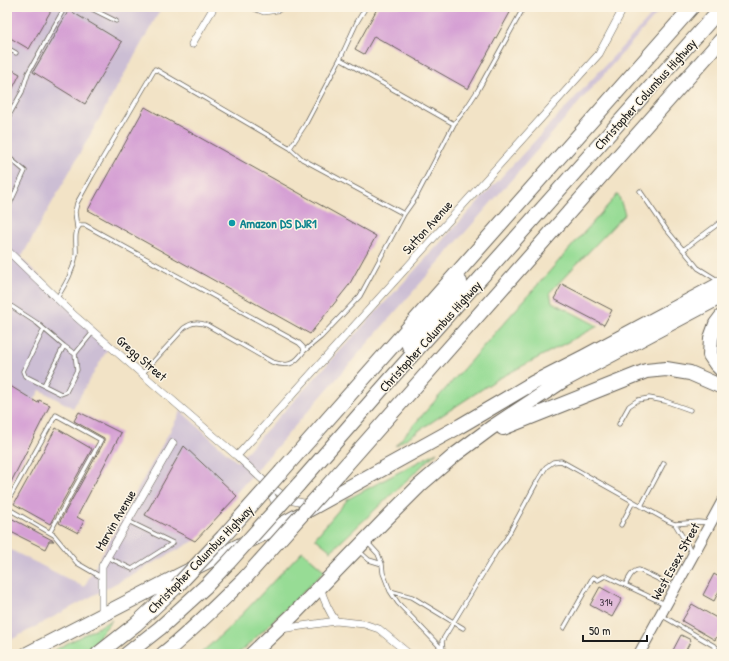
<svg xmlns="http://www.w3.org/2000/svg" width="729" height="661" font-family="'Patrick Hand',sans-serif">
<rect width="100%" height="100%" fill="#fcf5e5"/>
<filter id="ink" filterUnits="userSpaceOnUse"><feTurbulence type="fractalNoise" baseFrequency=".025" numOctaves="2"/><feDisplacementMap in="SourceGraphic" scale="8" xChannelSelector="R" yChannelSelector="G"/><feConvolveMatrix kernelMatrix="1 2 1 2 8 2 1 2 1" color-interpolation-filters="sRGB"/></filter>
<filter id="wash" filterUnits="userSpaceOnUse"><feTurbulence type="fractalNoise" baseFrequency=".012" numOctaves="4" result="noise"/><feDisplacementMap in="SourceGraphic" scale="16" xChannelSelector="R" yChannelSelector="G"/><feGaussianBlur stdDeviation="0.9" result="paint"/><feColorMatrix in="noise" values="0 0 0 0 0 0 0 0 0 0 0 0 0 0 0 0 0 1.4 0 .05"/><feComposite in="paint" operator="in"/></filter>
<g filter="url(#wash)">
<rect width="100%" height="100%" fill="#f2e3c6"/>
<path fill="#ccbed4" d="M7 7H162L21 258 110 345 73 408 40 390 7 450Z
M659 7H663L194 541 7 642V548L84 587 181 411 237 462Z"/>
<path fill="#97dc95" stroke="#5a7c58" d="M618 194 625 214 550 292 552 302 598 326 496 380 395 446Z
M437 452 331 551 315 538 348 499Z
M302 551 325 571 245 648 237 654H200L231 626Z
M112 620 89 649 79 654H47Z"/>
<g id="blocks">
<path fill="#d5a0d4" d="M7 7H53L29 49 7 36Z
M378 7H513L468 89 374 36 364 54 355 49Z
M69 10 122 42 85 104 33 72Z
M7 67 20 74 7 100Z
M145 107 376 236 349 285 310 334 88 210Z
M562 284 612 310 604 325 554 299Z
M7 384 38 403 39 400 50 405 7 490Z
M79 412 121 433 77 517 84 521 78 533 59 523 104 442V438L74 421Z
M56 428 92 449 50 524 14 504Z
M184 446 237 496 195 541 145 515Z
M7 516 54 541H49L45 549 7 530Z
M714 574 722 579V585L714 601 703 595Z
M600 587 622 599 612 617 590 605Z
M692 604 722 621V628L715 640 682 621Z
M681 635 691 640 684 654H671Z"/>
</g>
</g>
<g filter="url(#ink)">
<use href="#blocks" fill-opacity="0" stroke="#676258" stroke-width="1"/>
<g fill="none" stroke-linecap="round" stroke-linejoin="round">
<g stroke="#676258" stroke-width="5">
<path id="lane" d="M88 7 116 21
M7 48 16 53
M340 59 357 22 366 7
M7 119 22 92 28 73 65 7
M454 124 467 107 478 90 524 7
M290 148 305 125 340 59 454 124 416 197 404 214 360 296 321 337 304 351
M7 156 25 171 7 210
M640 191 666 229 698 268 719 281
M77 228 75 212 77 203 92 176 155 69 290 148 302 159 404 214
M683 250 722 221
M57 298C66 283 73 272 76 255 77 246 73 232 80 225H85L299 343 303 347 304 351C294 365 288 367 272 362L207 325C198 322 192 322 184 328L142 374
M7 308 11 306 37 323 44 329 23 371 25 376 61 394 66 392 77 370 75 354 93 332
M44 329 64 346 75 354
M44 385 64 346
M619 424 629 406 638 400 649 398 665 401 690 410
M7 502 56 415 101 440 50 532
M641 506 664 463
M7 508 54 535 77 563 101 577
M675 524 687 544 691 553
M621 525 633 502
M367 542 378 554 382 564 383 573 390 591 398 603 443 650
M359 551 369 560 382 564
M107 557 132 569 173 543 128 521
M625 585C629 579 631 571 639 570L675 587
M390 591 412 597 463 628
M661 615 716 647 712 654
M7 616V617
M564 628 593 577 598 580 605 576 608 577 665 604
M446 654 443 650 442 641 496 552 506 539 538 480 546 467 553 462 561 461 670 522 675 524 698 522 710 523"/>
</g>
<g stroke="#676258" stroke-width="8">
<path id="street" d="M254 7 264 11 278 9
M192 44 214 7
M7 250 75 316 237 456 264 481 289 500 303 503 312 502
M237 456 599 54 624 7
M267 487 275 502 274 510
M320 587C324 600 328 611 336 621
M102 615V566L173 443
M281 629 336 621 364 624 379 629 409 654"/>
</g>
<g stroke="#676258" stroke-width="12">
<path id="secondary" d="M639 654 722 502"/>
</g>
<g stroke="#676258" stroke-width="16">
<path id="highway" d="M722 316 716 324 711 338 710 355 716 364 722 370
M409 346 460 282
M503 428 646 371 666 369 690 373 722 387
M282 471 692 7
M338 474 722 39
M298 485 388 382 722 7
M27 654 180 575 281 525 460 426 533 383 584 357 722 283
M98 654 136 624 177 586
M127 654 160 628 206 586
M163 654C192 631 218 604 245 578
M252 654 294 614 384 521 420 485 456 454 491 428 564 380 722 296"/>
</g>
<use href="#lane" stroke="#fff" stroke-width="3.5"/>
<use href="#street" stroke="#fff" stroke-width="7"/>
<use href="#secondary" stroke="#fff" stroke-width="10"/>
<use href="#highway" stroke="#fff" stroke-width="14"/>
<g stroke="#676258" stroke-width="16" stroke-linecap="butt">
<path id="highway-bridge" d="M245 578 338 474
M177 586 223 537 282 471
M206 586 228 563 298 485"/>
</g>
<use href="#highway-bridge" stroke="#fff" stroke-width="14"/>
</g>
</g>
<circle fill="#0f9aa8" stroke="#fcf5e5" stroke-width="1.5" cx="232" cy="223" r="4"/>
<g text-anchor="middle" stroke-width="3" stroke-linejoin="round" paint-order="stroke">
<g font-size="11" fill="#4a3d4a">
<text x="606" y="606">314</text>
</g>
<g font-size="13" fill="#1c1c1c" stroke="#fcf5e5">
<text transform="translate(645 94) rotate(-48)" y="5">Christopher Columbus Highway</text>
<text transform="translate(427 227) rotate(-48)" y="5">Sutton Avenue</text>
<text transform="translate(430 336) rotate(-48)" y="5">Christopher Columbus Highway</text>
<text transform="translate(142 358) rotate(41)" y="5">Gregg Street</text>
<text transform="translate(115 520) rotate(-60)" y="5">Marvin Avenue</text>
<text transform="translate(200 559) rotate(-46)" y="5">Christopher Columbus Highway</text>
<text transform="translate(675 561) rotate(-61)" y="5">West Essex Street</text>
</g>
<g font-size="13" font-weight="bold" fill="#0d838f" stroke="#fcf5e5" text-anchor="start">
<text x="240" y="228">Amazon DS DJR1</text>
</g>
</g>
<rect width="729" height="661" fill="none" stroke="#fcf5e5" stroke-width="24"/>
<path d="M583 635v6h64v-6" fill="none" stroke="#1c1c1c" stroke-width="2"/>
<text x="589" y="635" font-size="12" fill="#1c1c1c" stroke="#fcf5e5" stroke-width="3" paint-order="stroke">50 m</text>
</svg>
